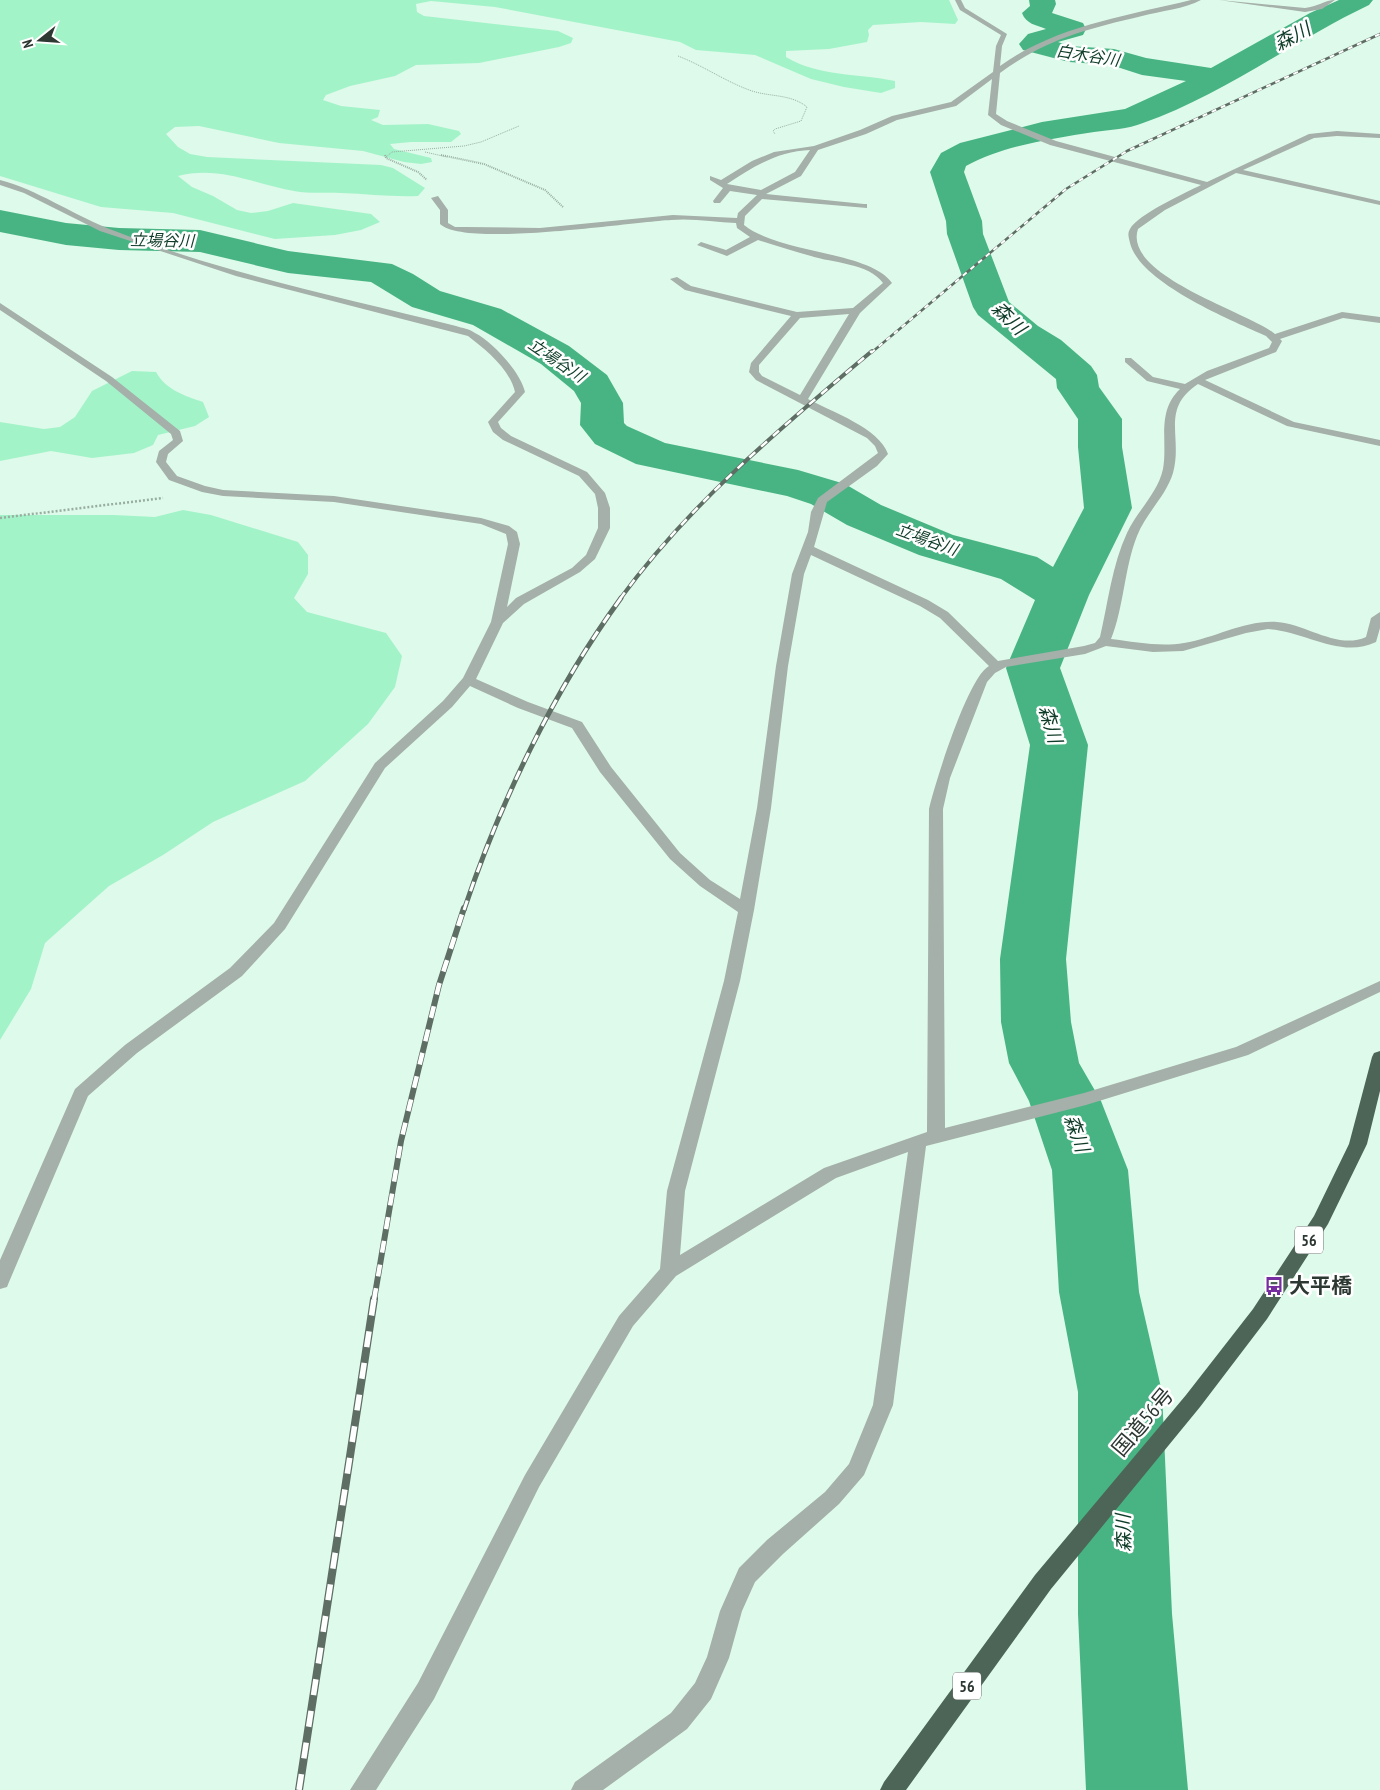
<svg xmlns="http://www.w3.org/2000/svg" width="1380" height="1790" font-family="'PT Sans Narrow','Noto Sans JP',sans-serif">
<rect width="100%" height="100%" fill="#defaea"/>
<path fill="#a3f3c9" d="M0 0H949L958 20 955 24 921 22 873 25 868 30 869 35 867 42 829 49 786 51V57C819 77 858 73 895 81V88L881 93 844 87 811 79 755 55 696 50 680 42 495 7 431 1 416 4 417 12 424 16 558 31 573 38 571 43 559 47 479 63 416 65 395 76 350 86 326 95 323 100 341 106 380 110 378 117 371 120 383 125 428 124 459 131 461 134 451 142H411L390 144 394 149 431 158 432 162 421 164 404 162 363 151 279 143 199 126 175 127 166 134 178 147 190 154 207 157 381 165 393 168 425 188 418 196C391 197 367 194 341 193 325 192 310 194 294 191 255 184 218 165 178 176L192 187 213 196 237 210 251 213 268 211 293 203 371 214 380 222 361 230 335 235 275 239 173 213 101 207 0 176Z
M132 371 156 372C166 390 185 396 203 402L209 417 195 426 158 435 153 445 134 453 92 458 51 451 0 461V422L44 429 60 427 75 417 92 391Z
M183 510 211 515 298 542 308 555V574L294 598 307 612 386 633 402 656 395 687 368 724 305 781 213 822 163 855 109 886 45 943 31 989 0 1040V515H114L155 517Z"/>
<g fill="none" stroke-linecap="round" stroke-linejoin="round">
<path fill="#48b483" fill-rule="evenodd" d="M1029 0H1055L1056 4 1052 13 1083 23 1086 29 1083 35 1058 42 1070 46 1114 49 1146 58 1211 68 1310 13 1339 0H1373L1369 5C1293 41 1223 95 1143 123 1128 129 1110 130 1094 132 1051 139 1005 145 966 166L964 172 982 221 983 234 1009 302 1038 326 1061 340 1091 366 1097 375 1099 387 1122 419V447L1132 508 1089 595 1060 668 1088 745 1066 959 1071 1022 1079 1063 1101 1101 1128 1170 1139 1292 1162 1392 1172 1614 1188 1790H1086L1078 1614V1392L1059 1292 1052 1170 1029 1101 1009 1063 1001 1022 1000 959 1030 745 1006 668 1035 600 1001 579 919 555 847 525 811 504 787 496 636 464 595 444 580 425 581 403 574 391 541 364 473 325 412 307 371 282 288 273 200 252 119 250 66 245 0 232V210L66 223 119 228 200 230 288 251 392 264 413 274 440 291 501 309 569 346 607 375 623 403 624 423 627 426 665 443 798 470 845 484 881 505 953 535 1037 557 1053 567 1084 508 1078 447V419L1057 388 1056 379 978 315 973 307 947 234 946 221 930 172 941 153 960 143 1042 122 1125 109 1186 81 1142 75 1111 65 1069 62 1023 50 1019 44 1028 34 1046 29C1036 25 1026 24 1022 13L1030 6Z"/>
<path stroke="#98ada1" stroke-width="1" stroke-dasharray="1 1" stroke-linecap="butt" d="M678 56C704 66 726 82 752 91 771 97 791 94 807 107L801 121 775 129 773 131 775 134
M425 152 447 157
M386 157 392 152 464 146 481 142 519 126"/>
<path stroke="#98ada1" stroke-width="2" stroke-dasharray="1 1" stroke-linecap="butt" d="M385 155 386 158 418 172 427 180
M441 155 484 164 545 190 563 207"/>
<path stroke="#98ada1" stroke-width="2.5" stroke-dasharray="2 2" stroke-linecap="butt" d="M0 518 163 498"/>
<path fill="#a4b0a9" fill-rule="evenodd" d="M955 0H961L965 8 1007 34 1002 46 1000 66C1055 26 1126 16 1191 0H1201C1185 9 1160 11 1142 16 1087 29 1046 39 1000 73L996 114 1007 121 1056 141 1207 182 1309 134 1337 131 1380 134V138L1337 136 1314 138 1243 170 1380 201V205L1236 173 1165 210 1138 229C1122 276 1251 313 1275 334L1342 312 1380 317V323L1343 318 1280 339 1282 341 1276 352 1205 380 1294 422 1380 440V446L1287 426 1198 384C1160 409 1183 437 1173 473 1166 496 1146 513 1137 536 1124 569 1124 607 1111 639 1135 642 1160 647 1184 643 1216 638 1244 620 1277 622 1306 624 1338 650 1366 637L1371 618 1380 612V628L1376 642C1340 659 1305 631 1268 629L1246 633 1183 651 1153 652 1106 646 1085 654 1006 667 995 673 987 682 950 778 943 809 945 1128 1084 1093 1236 1047 1380 981V992L1248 1055 1086 1105 926 1146 893 1405 864 1475 839 1504 783 1554 755 1582 742 1611 729 1658 711 1699 687 1729 603 1790H571L575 1782 671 1713 695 1683 707 1657 720 1611 739 1568 767 1540 825 1492 849 1464 873 1405 908 1152 836 1178 676 1276 633 1326 539 1487 434 1699 376 1790H350L418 1683 525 1475 619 1316 660 1269 667 1191 724 981 738 912 700 886 670 859 600 772 572 728 518 708 470 686 452 707 385 768 285 929 242 976 137 1053 88 1096 9 1282 7 1287 0 1289V1260L75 1089 125 1045 230 968 274 923 375 763 443 701 463 678 491 622 508 544 506 534 481 524 334 502 223 496 202 492 169 480 156 462 159 451 173 440 171 434 106 381 0 310V303L112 377 180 431 183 441 168 454 166 462 177 476 205 486 223 490 334 496 481 518 509 526 517 532 520 544 507 607 516 598 572 568 586 555 598 528V508L595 494 579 476 503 440 493 432 488 422 515 392C510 369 485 349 468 336L236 276 100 231 24 193 0 185V180C38 190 70 213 107 228 219 272 339 297 456 326 462 328 470 329 475 333 493 342 521 373 525 392L498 422 501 428 511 436 587 472 605 493 610 508V528L595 559 580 572 524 604 503 623 476 679 528 702 582 722 611 767 680 853 710 880 740 899 757 808 776 666 792 574 808 532 811 512 818 498 878 453 875 446 867 438 756 380 749 372 751 363 791 316 685 290 670 279 677 277 691 286 797 312 853 308 883 283C869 263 832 263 811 256 793 251 775 245 758 240L727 256 697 245 701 242 726 250 750 237 737 228 736 223C715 222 692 218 671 220 631 222 465 248 440 224V210L431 198 438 196 448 210V223L455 227H466L540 228 673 215 737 218 738 213 757 195 730 191 720 203H714L713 201 723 188 710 180V176L721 180 752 161 774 152 814 146 860 130 892 116 951 102 993 72 996 46 1001 35 960 10ZM992 79 988 115 1001 125 1050 145 1201 185C1185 193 1137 215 1130 229 1127 234 1129 238 1130 243 1140 283 1231 320 1266 336L1272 342 1269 348 1207 371 1185 384 1153 377 1131 358H1125V362L1147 381 1180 389C1156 412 1168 441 1163 469 1158 493 1137 511 1127 533 1112 565 1108 603 1100 637L1095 643 1084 646 998 661 948 612 928 600 814 547 827 502 877 466 888 454C879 428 832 412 808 399L860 313 892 283C870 251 780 254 744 225L745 216 762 199 867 208V204H864L766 194 801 176 818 150 866 134 897 120 956 106ZM810 150 795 172 761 190 727 184C753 167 778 151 810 150ZM849 314 800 395 762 376 759 372V365L800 318ZM811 555 920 606 940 618 989 666C968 677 935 783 929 809L927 1132 824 1168 680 1255 685 1191 740 981 754 910 771 808 788 666 804 574Z
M1219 0 1305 8C1317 7 1325 0 1335 0L1322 9 1305 12Z"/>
<path fill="#4d6557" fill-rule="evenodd" d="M1380 1051V1091L1367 1144 1328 1224 1267 1319 1200 1407 1051 1589 906 1790H880L884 1782 1035 1575 1186 1395 1253 1309 1314 1216 1349 1144 1372 1057 1374 1053Z"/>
<g stroke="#5e6e65" stroke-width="2.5">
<path id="rail-far4" d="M871 353 1066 189 1127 151 1380 34"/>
</g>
<g stroke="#5e6e65" stroke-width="4">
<path id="rail-far3" d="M620 599C690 503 781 428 872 351"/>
</g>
<g stroke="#5e6e65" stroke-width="5">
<path id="rail-far2" d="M464 910C500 802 554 690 621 598"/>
</g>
<g stroke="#5e6e65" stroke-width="6">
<path id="rail-far1" d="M374 1300 401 1141 439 985 464 908"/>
</g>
<g stroke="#5e6e65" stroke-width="8">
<path id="rail" d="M299 1790 374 1299"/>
</g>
<use href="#rail-far4" stroke="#fff" stroke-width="2" stroke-dasharray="5" stroke-linecap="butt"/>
<use href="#rail-far3" stroke="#fff" stroke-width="2.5" stroke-dasharray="8" stroke-linecap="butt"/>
<use href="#rail-far2" stroke="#fff" stroke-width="3" stroke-dasharray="10" stroke-linecap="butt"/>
<use href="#rail-far1" stroke="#fff" stroke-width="4.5" stroke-dasharray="12" stroke-linecap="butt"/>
<use href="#rail" stroke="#fff" stroke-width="5.5" stroke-dasharray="16" stroke-linecap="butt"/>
</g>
<defs>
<g id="bus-bare" transform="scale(1.5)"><path d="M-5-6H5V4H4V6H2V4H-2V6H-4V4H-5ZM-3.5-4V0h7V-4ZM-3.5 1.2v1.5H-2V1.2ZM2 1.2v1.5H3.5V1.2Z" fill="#762d9f" stroke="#fff" stroke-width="2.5" paint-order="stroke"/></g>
</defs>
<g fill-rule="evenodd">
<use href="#bus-bare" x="1274" y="1286"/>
</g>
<g text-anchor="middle" stroke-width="5" stroke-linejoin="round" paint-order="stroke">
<g font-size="16" font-style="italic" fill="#0e3c28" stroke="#fff">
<text transform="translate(1088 55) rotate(9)" y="6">白木谷川</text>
<text transform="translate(162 240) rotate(1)" y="6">立場谷川</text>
<text transform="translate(557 360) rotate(34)" y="6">立場谷川</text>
<text transform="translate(927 539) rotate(20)" y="6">立場谷川</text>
</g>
<g fill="#fff" stroke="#6c7470" stroke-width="1">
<rect x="1295" y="1226.5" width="28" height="27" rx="4"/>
<rect x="953" y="1672.5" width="28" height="27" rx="4"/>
</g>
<g font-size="16" font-weight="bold" fill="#2d3832">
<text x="1309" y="1246">56</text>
<text x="967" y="1692">56</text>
</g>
<g font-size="19" font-style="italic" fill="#0e3c28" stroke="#fff">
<text transform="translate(1292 36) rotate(-28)" y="7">森川</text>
<text transform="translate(1009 318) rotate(44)" y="7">森川</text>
<text transform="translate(1051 724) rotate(74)" y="7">森川</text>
<text transform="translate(1077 1133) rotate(70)" y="7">森川</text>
<text transform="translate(1123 1533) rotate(-91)" y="7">森川</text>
</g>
<g font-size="21" font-weight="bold" fill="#2d3832" stroke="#fff" text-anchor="start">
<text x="1289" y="1293">大平橋</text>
</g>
<g font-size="21" fill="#2d3832" stroke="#fff">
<text transform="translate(1143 1422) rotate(-50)" y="7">国道56号</text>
</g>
</g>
<g transform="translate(40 40) rotate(253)" stroke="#ffffff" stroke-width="4" paint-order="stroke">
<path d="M0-4L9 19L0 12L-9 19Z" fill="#2d3832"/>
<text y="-8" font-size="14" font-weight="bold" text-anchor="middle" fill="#2d3832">N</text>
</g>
</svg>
